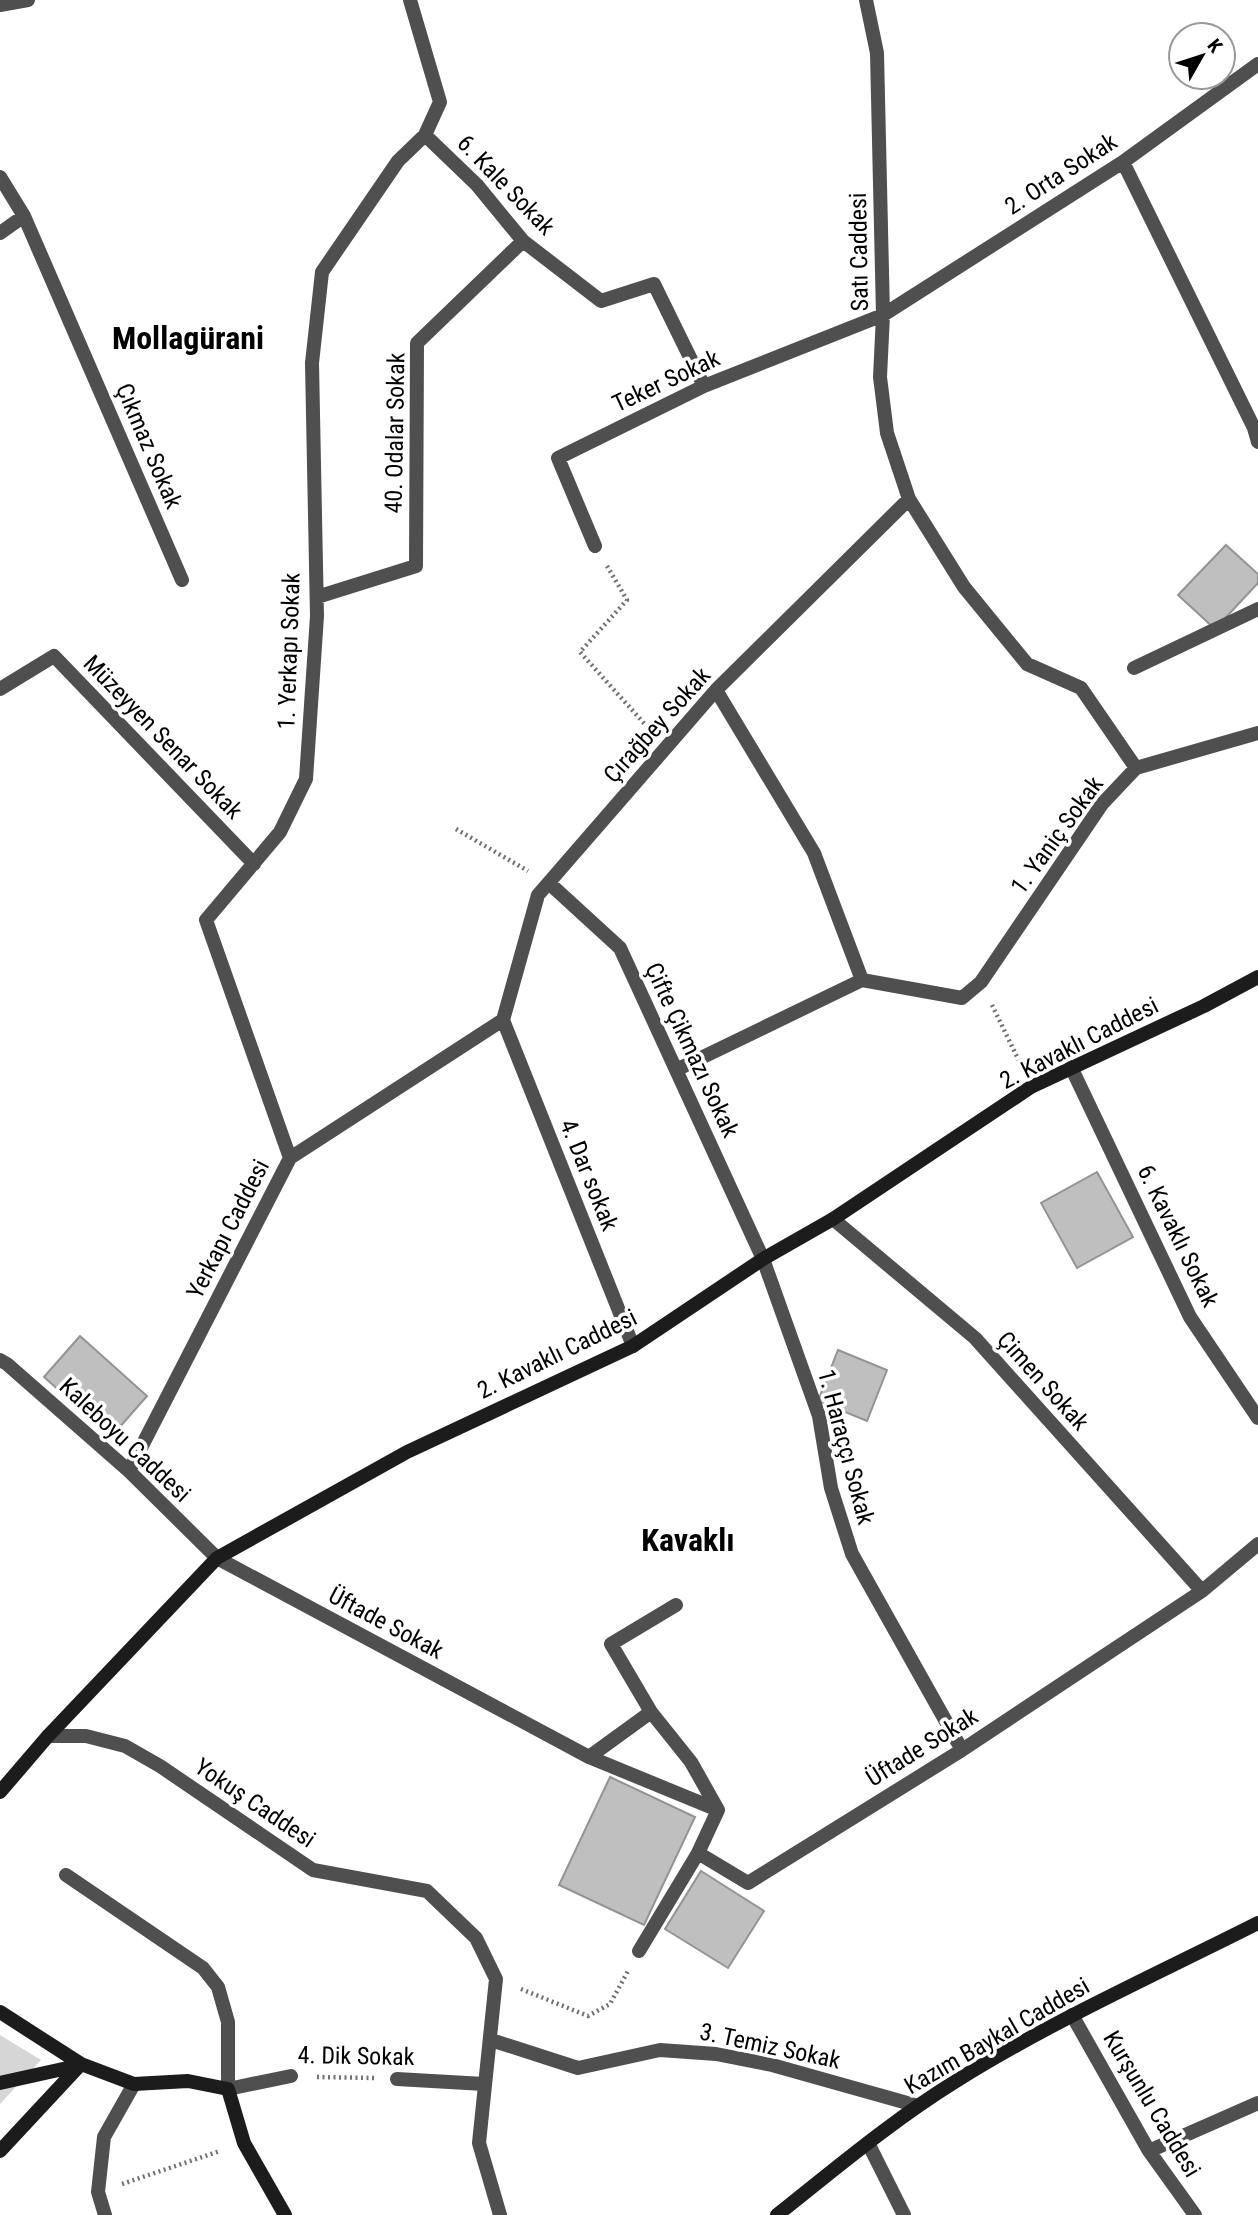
<svg xmlns="http://www.w3.org/2000/svg" width="1258" height="2215" font-family="'Roboto Condensed',sans-serif">
<rect width="100%" height="100%" fill="#fff"/>
<path fill="#d6d6d6" d="M0 2035 41 2060 0 2104Z"/>
<path fill="#bfbfbf" stroke="#939393" stroke-width="2" d="M1226 545 1258 574V583L1215 629 1178 595Z
M1097 1172 1133 1237 1077 1268 1041 1203Z
M80 1336 147 1396 111 1437 44 1377Z
M838 1350 887 1370 867 1421 818 1401Z
M610 1777 695 1817 644 1925 559 1885Z
M701 1871 764 1911 728 1968 665 1929Z"/>
<g fill="none" stroke-linecap="round" stroke-linejoin="round">
<path stroke="#717171" stroke-width="4.5" stroke-dasharray="2 3.5" stroke-linecap="butt" d="M607 566 627 600 580 652 651 731
M456 829 528 871
M992 1005 1020 1063
M521 1989 588 2016 610 2004 628 1971
M317 2077 375 2078
M122 2184 220 2151"/>
<path stroke="#4f4f4f" stroke-width="14" d="M866 0 877 53 883 315 880 377 887 433 909 499 964 587 1027 664 1081 688 1136 768
M0 5 28 0
M425 135 477 185 523 241 601 301 654 284 704 386
M1123 162 1254 428 1258 442
M0 177 24 216 182 580
M0 233 24 216
M595 546 558 458 704 386 883 315 1123 162 1258 64
M317 597 416 566 417 343 523 241
M1134 668 1258 609
M0 689 54 656 254 864
M716 690 814 853 862 980 962 998 981 982 1102 804 1136 768 1258 733
M549 883 620 948 763 1259 819 1416 831 1488 852 1554 962 1750
M503 1020 538 895 716 690 909 499
M503 1020 633 1346
M1071 1067 1190 1317 1258 1418
M676 1070 862 980
M290 1158 206 920 280 832 306 779 317 616 312 363 322 272 398 161 425 135 440 102 410 0
M833 1219 975 1338 1202 1591
M0 1360 7 1364 129 1471 217 1558 589 1757 651 1712 611 1644 676 1605
M129 1471 290 1158 503 1020
M651 1712 691 1762 718 1810
M48 1736H86L125 1746 160 1766 313 1870 427 1891 476 1938 496 1979 479 2143 500 2215
M589 1757 718 1810 698 1853
M66 1875 203 1968 218 1987 228 2022V2089L291 2076
M639 1951 698 1853 748 1883 962 1750 1202 1591 1258 1544
M1072 2015 1149 2151 1195 2215
M491 2040 578 2068 660 2050 716 2054 772 2065 918 2106
M397 2079 484 2084
M868 2143 904 2215
M1149 2151 1258 2103
M105 2215 98 2192 104 2137 134 2084"/>
<path stroke="#1c1c1c" stroke-width="14" d="M0 1792 48 1736 217 1558 407 1452 633 1346 763 1259 833 1219 1031 1087 1204 1006 1258 977
M0 2012 81 2064 134 2084 188 2081 228 2089 244 2143 285 2215
M0 2083 81 2065
M0 2151 81 2064
M777 2215C835 2169 893 2120 956 2081 1052 2021 1157 1974 1258 1923"/>
</g>
<g text-anchor="middle" stroke-width="7" stroke-linejoin="round" paint-order="stroke">
<g font-size="24" fill="#000" stroke="#fff">
<text transform="translate(1061 174) rotate(-33)" y="8">2. Orta Sokak</text>
<text transform="translate(506 185) rotate(46)" y="8">6. Kale Sokak</text>
<text transform="translate(859 252) rotate(-91)" y="8">Satı Caddesi</text>
<text transform="translate(666 381) rotate(-25)" y="8">Teker Sokak</text>
<text transform="translate(395 433) rotate(-89)" y="8">40. Odalar Sokak</text>
<text transform="translate(149 446) rotate(67)" y="8">Çıkmaz Sokak</text>
<text transform="translate(289 651) rotate(-88)" y="8">1. Yerkapı Sokak</text>
<text transform="translate(657 725) rotate(-48)" y="8">Çırağbey Sokak</text>
<text transform="translate(163 737) rotate(46)" y="8">Müzeyyen Senar Sokak</text>
<text transform="translate(1057 835) rotate(-54)" y="8">1. Yaniç Sokak</text>
<text transform="translate(1079 1043) rotate(-27)" y="8">2. Kavaklı Caddesi</text>
<text transform="translate(692 1050) rotate(65)" y="8">Çifte Çikmazı Sokak</text>
<text transform="translate(589 1175) rotate(68)" y="8">4. Dar sokak</text>
<text transform="translate(228 1229) rotate(-63)" y="8">Yerkapı Caddesi</text>
<text transform="translate(1178 1236) rotate(64)" y="8">6. Kavaklı Sokak</text>
<text transform="translate(557 1354) rotate(-26)" y="8">2. Kavaklı Caddesi</text>
<text transform="translate(1043 1381) rotate(48)" y="8">Çimen Sokak</text>
<text transform="translate(125 1440) rotate(43)" y="8">Kaleboyu Caddesi</text>
<text transform="translate(846 1447) rotate(75)" y="8">1. Haraççı Sokak</text>
<text transform="translate(386 1623) rotate(28)" y="8">Üftade Sokak</text>
<text transform="translate(922 1747) rotate(-32)" y="8">Üftade Sokak</text>
<text transform="translate(255 1803) rotate(34)" y="8">Yokuş Caddesi</text>
<text transform="translate(997 2036) rotate(-30)" y="8">Kazım Baykal Caddesi</text>
<text transform="translate(770 2046) rotate(12)" y="8">3. Temiz Sokak</text>
<text transform="translate(356 2056) rotate(1)" y="8">4. Dik Sokak</text>
<text transform="translate(1152 2104) rotate(59)" y="8">Kurşunlu Caddesi</text>
</g>
<g font-size="32" font-weight="bold" fill="#000" stroke="#fff">
<text x="188" y="349">Mollagürani</text>
<text x="688" y="1551">Kavaklı</text>
</g>
</g>
<g transform="translate(1202 56) rotate(51)"><circle r="33" fill="#ffffff" stroke="#999999" stroke-width="2"/>
<path d="M0-5L12 26L0 18L-12 26Z" fill="#000000"/>
<text y="-10" font-size="19" font-weight="bold" text-anchor="middle" fill="#000000">K</text>
</g>
</svg>
